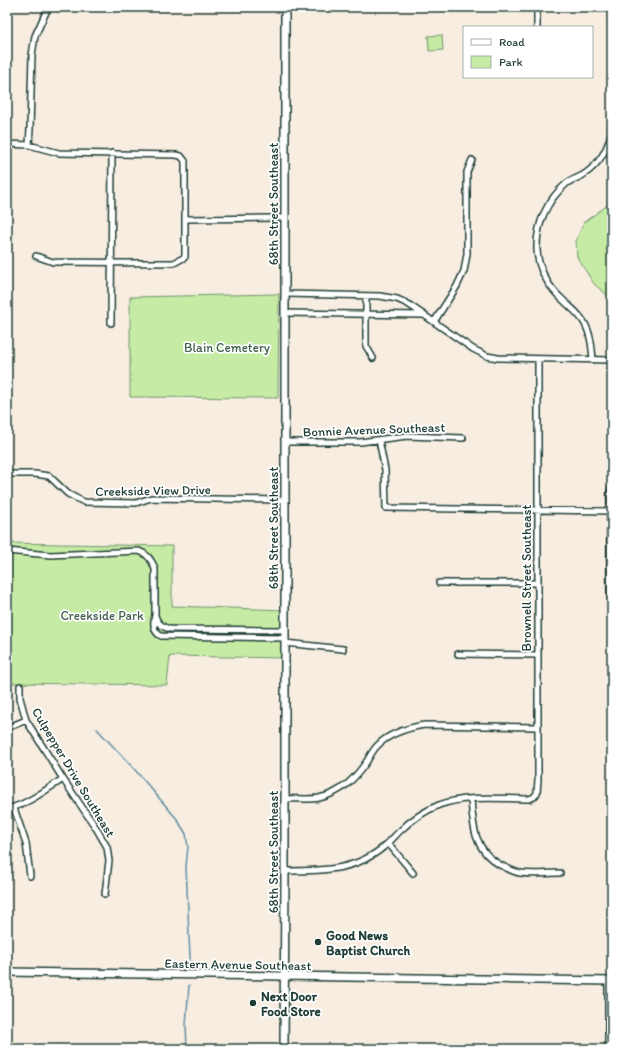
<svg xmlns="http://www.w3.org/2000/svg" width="619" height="1056" font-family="Itim,sans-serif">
<rect width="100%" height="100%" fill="#f7ede0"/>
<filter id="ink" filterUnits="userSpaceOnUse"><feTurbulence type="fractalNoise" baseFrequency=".025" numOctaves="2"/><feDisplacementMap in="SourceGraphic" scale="8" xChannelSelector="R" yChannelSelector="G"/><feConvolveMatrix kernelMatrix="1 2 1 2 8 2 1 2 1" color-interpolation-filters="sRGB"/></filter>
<g filter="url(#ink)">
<path fill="#c5eba5" stroke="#72946c" d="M442 35 443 50 429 51 428 36Z
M612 202V299L594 284 577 257 576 241 584 222Z
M279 294 278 398 130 397V297Z
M7 543 172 546V606L285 610V658L170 656 167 685 7 683Z"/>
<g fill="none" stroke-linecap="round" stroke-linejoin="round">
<path stroke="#638ea3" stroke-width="1.5" d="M97 729 136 771 177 819 186 834 188 847 186 866 190 958V965
M187 1049 186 1025 189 985"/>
<g stroke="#1f3d34" stroke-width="8">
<path id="street" d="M611 7 612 21
M537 27V7
M7 144 29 145 59 153 176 155 181 156 185 161V257L174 263 53 262 36 256
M29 145 30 129 32 55 35 36 47 10 50 7
M185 219 285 218
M286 294 380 296 397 299 408 304 473 349 487 356 498 358 612 360
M366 296V346L373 358
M285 313 422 315
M434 322 457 286 464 271 467 254V172L472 160
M111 323 112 153
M593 360C592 348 591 335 585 324 580 314 571 308 563 300 549 288 538 269 537 250 536 224 547 200 567 183 571 180 578 178 583 175 600 164 609 148 612 128
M379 440 385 470 386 508 612 511
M286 442H360L407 436 463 438
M7 474H35L49 476 68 494 84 502 136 503 151 498 286 500
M612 485 610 492V585L612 618
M7 551 50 555 139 551C148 554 152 560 155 569V615C153 623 153 632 161 636L285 638
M439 583H537
M155 616C158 624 162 627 170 629L285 630
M285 643 343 649
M458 654 537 655
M20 686V698L26 720 63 779 96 828 107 847 109 861 105 894
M7 728 26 720
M285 799C296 798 309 800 319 798 341 793 355 779 367 761 370 756 373 750 377 746 389 733 407 728 424 725L537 727
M471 799C473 827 474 850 500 865 507 868 513 872 520 873 533 875 547 873 560 873
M14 808 26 843 30 876
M7 809C27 805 45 790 63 779
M388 843 413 873
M285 871C323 871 359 871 388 843 393 839 396 834 401 830 412 819 425 811 439 805 467 795 500 799 529 799L534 797 537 793 538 780V359
M608 1049V981"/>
</g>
<g stroke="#1f3d34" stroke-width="10">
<path id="secondary" d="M7 972 612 981
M284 1049 285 871V7"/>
</g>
<use href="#street" stroke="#fff" stroke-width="5"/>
<use href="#secondary" stroke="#fff" stroke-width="7"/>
</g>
</g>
<g fill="#1f3d34" stroke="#fff" stroke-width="1.5">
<circle cx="318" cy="942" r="4"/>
<circle cx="253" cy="1003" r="4"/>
</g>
<g text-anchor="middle" stroke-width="3.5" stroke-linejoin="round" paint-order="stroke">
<g font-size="13" fill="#1f3d34" stroke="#fff">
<text transform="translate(273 204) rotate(-90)" y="5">68th Street Southeast</text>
<text transform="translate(374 429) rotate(-2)" y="5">Bonnie Avenue Southeast</text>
<text transform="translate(153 490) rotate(-1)" y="5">Creekside View Drive</text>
<text transform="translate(273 528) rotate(-90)" y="5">68th Street Southeast</text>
<text transform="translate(526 578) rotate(-90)" y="5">Brownell Street Southeast</text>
<text transform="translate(74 772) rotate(59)" y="5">Culpepper Drive Southeast</text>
<text transform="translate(273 852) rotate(-90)" y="5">68th Street Southeast</text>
<text transform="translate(238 964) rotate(1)" y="5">Eastern Avenue Southeast</text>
</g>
<g font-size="13" fill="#40604b" stroke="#fff">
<text x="227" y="352">Blain Cemetery</text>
<text x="102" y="620">Creekside Park</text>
</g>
<g font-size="13" font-weight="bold" fill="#1f3d34" stroke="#fff" text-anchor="start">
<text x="326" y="940">Good News<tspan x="326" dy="15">Baptist Church</tspan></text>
<text x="261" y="1001">Next Door<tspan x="261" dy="15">Food Store</tspan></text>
</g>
</g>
<rect width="619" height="1056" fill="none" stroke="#fff" stroke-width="24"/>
<rect x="12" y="12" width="595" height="1032" fill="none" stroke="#1f3d34" stroke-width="1.5" filter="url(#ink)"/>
<rect x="463" y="26" width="130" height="52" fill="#ffffff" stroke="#a5b1ae"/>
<rect x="471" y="39" width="20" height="6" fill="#ffffff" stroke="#a5b1ae"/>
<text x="499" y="46" font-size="12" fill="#1f3d34">Road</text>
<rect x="471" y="56" width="20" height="12" fill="#c5eba5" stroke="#a5b1ae"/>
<text x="499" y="66" font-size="12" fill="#1f3d34">Park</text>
</svg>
